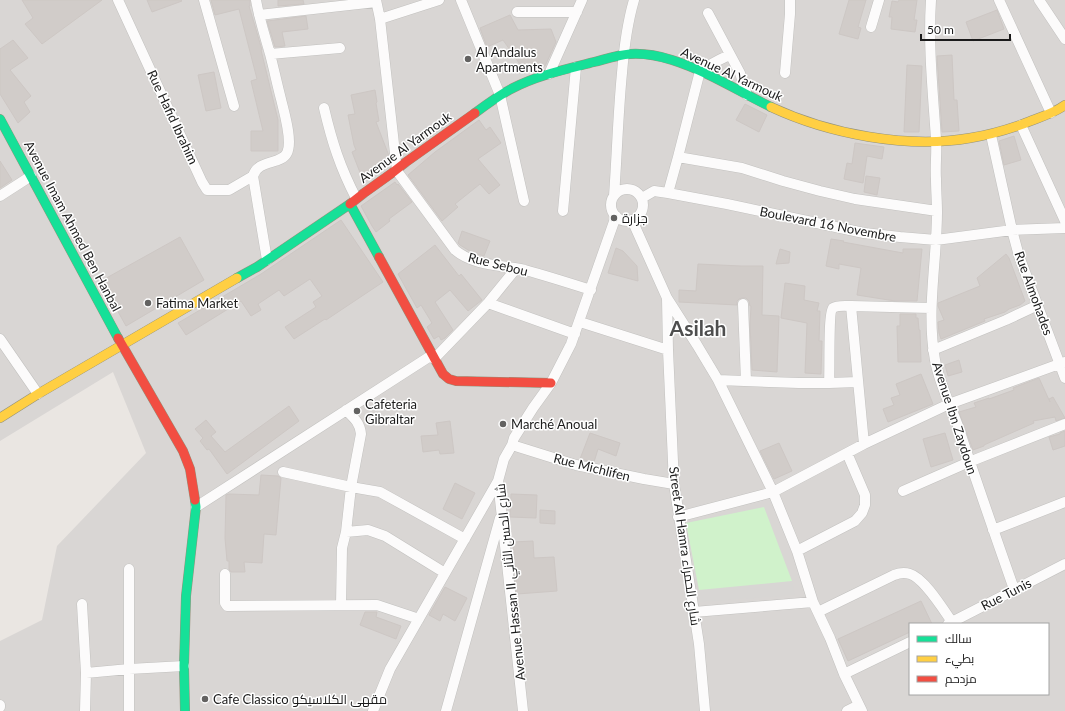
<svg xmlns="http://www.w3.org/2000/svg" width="1065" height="711" font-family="Lato,Cairo,sans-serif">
<rect width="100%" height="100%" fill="#eae6e2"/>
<path fill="#d9d6d4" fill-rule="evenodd" d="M0 0H1065V711H0V641L42 620 57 546 146 453 113 372 0 441ZM910 624H1048V694H910Z"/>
<path fill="#d8d6d4" d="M792 581 795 595 700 602 699 590Z"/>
<path fill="#d0f2cb" d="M764 507 792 581 699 590 686 523Z"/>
<path fill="#d1ccc9" stroke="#cdc7c4" d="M22 0H102L42 44 25 24 33 18Z
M147 0H181L182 1 152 12Z
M211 0H250V6H249L262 50H261L278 120V151H251V131H263L251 81 257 79 239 9 215 15Z
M278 0H303L304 4 278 6Z
M849 0H866L858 27 861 28 858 39 839 34Z
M899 0H917L914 20H917L915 32 891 29 892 17H889L892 1 898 2Z
M997 10 1004 29 973 41 966 22Z
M510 15 518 30 551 29 556 42 545 66 526 73 503 40 487 47 480 28Z
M306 16 308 29 282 32 285 46 275 47 267 21Z
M13 40 28 58 10 70 31 96 24 102 30 112 18 123 0 94V49Z
M952 55 954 100H957L959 131 942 132 937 56Z
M907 65 922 66 919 132H904Z
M214 72 221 108 206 111 198 75Z
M375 90 377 102 376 103 379 121 376 122 389 156 390 163 361 175 352 152 356 150 354 145 348 115 355 114 351 95Z
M745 104 767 115 759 132 736 120Z
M479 120 486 130 490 127 501 143 478 159 500 185 489 194 480 184 455 204 458 207 442 221 408 175 435 152Z
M1014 136 1021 160 1004 165 999 141Z
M855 143 884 147 882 159 867 156 863 183 844 179 847 163 852 164Z
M0 161 12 180 0 188Z
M866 176 880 178 877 195 864 192Z
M395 182 397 185 398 184 412 202 389 219 390 221 376 232 372 226 361 206Z
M341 220 383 282 326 320 325 319 294 339 285 327 316 307 313 302 322 296 310 279 284 296 279 290 258 304 261 310 251 316 241 301 186 335 178 323 261 274Z
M462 231 490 241 484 256 473 253 460 245 458 243Z
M180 237 204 280 126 326 101 281Z
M831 239 844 241 843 242 903 253V249H922L917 301H895L857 295 861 268 839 264V269L826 266Z
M435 245 459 276 461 274 482 300 468 311 450 290 435 302 453 330 445 338 441 340 439 336 434 339 427 327 432 323 421 305 417 308 398 274Z
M616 248 623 251 637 266 638 281 608 273Z
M780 249 790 252 789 263 776 264Z
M1006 254 1009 258 1025 301 1020 305 1009 309 1005 312 984 319 985 321 941 339 939 333 938 322 944 320 938 306V303L980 286 977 278Z
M698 264 741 266H763L762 315 779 316 777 372 752 370 750 324 751 306H750L749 301 746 298H742L739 299 737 301V305L679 302V290L696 291Z
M785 283 805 286 804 300 819 303 817 311H820L819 341H822L821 374 805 373 807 323 781 318Z
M900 314H916V318H918L919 330H920L921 362H898L897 326H900Z
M959 360 962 372 948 376 945 365Z
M921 374 933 404 888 422 883 409 894 405 891 398 900 395 896 384Z
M1039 378 1050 402 1049 399 1053 397 1065 418 1056 421 1055 417 1033 421 1034 423 984 445V446L973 450 959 412 976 407 974 403 989 398V399L1014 390 1013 388Z
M289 406 299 421 227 474 209 449 207 450 200 441 203 438 195 429 206 420 216 432 211 436 225 452Z
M450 421 454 453 440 454 439 450 423 452 421 436 438 435 436 423Z
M1065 431V446L1053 450 1049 437 1060 434V433Z
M590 433 620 443 616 456 598 449 594 462 580 459Z
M945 433 953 460 931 467 923 439Z
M779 443 792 471 774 479 760 451Z
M261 475 278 476 281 478 276 535 264 534 262 563 244 562 245 572H231L229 569V561H227L225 538 226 495 229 494 259 495Z
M455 483 475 493 462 519 443 509Z
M511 494 537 495 536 518 510 517Z
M540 510 555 511V524L540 523Z
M533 541 534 558 554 557 557 591 517 594 513 542Z
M445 587 467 598 455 621 443 614 440 621 429 615Z
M921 601 932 624H910V632L848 661 838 639Z
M365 612H377L376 617 401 626 396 639 360 625Z"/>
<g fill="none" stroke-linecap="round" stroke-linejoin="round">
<g stroke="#c2c1bf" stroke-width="11">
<path id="street" d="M118 0 202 182 207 190H229L253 176
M204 0 234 106
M256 0C259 18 265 36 270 54 274 69 277 84 281 99 284 112 293 141 287 153 281 165 258 159 253 176L267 260
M376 0 380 19 397 171 455 250C474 266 502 265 525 270 547 276 569 283 591 290
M461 0 500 95 524 201
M931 0C928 46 933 93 936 139 937 152 935 166 936 179 936 190 937 201 937 212 937 261 926 311 935 360 939 383 950 404 958 426 976 480 995 535 1014 589
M999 0 1051 113
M1039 0 1065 39
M517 12H577
M708 13 740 73 747 95
M259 15 376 2
M380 19 439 0
M871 27 879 0
M270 54 340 48
M785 73 790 14V0
M549 74 582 0
M324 108C332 142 340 167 356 198
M1021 125 1065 221
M991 135 1012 230 1019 256 1065 378
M678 157 742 168 783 181 820 191 855 199 937 211
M611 205a16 16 0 1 1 32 0a16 16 0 1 1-32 0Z
M668 193 678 157 700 71C710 65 719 59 730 55
M0 196 31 176
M614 196C617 155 618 114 622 73 624 48 627 24 634 0
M642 198 654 191 668 193 727 204 864 233 900 237 936 240 1012 230 1065 228
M563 211 576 67
M632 220 667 298 668 350 674 484 699 644 705 711
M667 298 697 345 718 380 773 492 797 551 813 602 830 638 844 674 862 711
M488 303 575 334
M743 304 746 381
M580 322 668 350
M0 339 38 394
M933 350 1006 320 1038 305
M434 359 488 303 514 271 518 269
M718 380 799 383H829C830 373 828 312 833 308 837 305 846 306 851 306
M829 383 858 382
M864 444 949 404 1065 362
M512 445 576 465 644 479 674 484
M283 472 351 487 380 492 465 539
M903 491 969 462 1065 424
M196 507 432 355
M678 517 773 492 864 444 851 306 931 308
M993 530 1065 502
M346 532 368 530 385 536 445 573
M797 551 855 521 862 513 865 505V495L847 453
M225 574V603L227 606 377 605 419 619
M82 604 86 673 85 711
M341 605 342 548 346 532 351 487 361 434C360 423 354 418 346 410
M694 612 813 602
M818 612 894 575C899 573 904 572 910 574 924 578 943 609 952 622
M948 624 1065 564
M86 673 129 669 184 666
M844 674 910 642
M0 707V705
M129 711V569
M373 711 390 669 498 481
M446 711 500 518
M523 711 498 481 504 459 512 445 514 438 533 408 551 383 571 344 616 216
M847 711 859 705"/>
</g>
<g stroke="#94927b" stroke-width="10">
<path id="fast" d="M475 113C487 104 499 95 513 88 538 75 567 69 594 62 606 59 618 55 630 54 644 53 659 56 672 60 707 71 738 91 771 107
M0 119 118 338
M237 278 257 267 350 204 379 257
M185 711 184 666 186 596 196 507 195 500"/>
</g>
<g stroke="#94927b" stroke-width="10">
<path id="slow" d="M771 107C829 134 907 149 970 138 989 135 1006 130 1023 124 1037 118 1053 114 1065 105
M0 418 38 394 237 278"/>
</g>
<g stroke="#94927b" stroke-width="10">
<path id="jam" d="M350 204 364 193 392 173 406 162 475 113
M379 257 443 374 449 379 456 381 551 383
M118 338 183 451 190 469 195 500"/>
</g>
<use href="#street" stroke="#fcfbfb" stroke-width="10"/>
<use href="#fast" stroke="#16e098" stroke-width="9"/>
<use href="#slow" stroke="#ffcf43" stroke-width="9"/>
<use href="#jam" stroke="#f24e42" stroke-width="9"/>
</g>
<g fill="#636261" stroke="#fff" stroke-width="1.5">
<circle cx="468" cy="59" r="4"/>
<circle cx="614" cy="218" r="4"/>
<circle cx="148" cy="303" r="4"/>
<circle cx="357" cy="411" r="4"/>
<circle cx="503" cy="424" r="4"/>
<circle cx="205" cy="699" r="4"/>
</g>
<g text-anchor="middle" stroke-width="3" stroke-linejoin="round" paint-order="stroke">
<g font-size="13" fill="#1b1b1b" stroke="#fff" text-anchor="start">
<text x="476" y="57">Al Andalus<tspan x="476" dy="15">Apartments</tspan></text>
<text x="622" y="223">جزارة</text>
<text x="156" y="308">Fatima Market</text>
<text x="365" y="409">Cafeteria<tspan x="365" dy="15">Gibraltar</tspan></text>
<text x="511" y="429">Marché Anoual</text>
<text x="213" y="704">Cafe Classico مقهى الكلاسيكو</text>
</g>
<g font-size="13" fill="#1b1b1b" stroke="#fff">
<text transform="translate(732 74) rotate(25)" y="5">Avenue Al Yarmouk</text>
<text transform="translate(173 117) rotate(65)" y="5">Rue Hafid Ibrahim</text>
<text transform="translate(405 147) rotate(-36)" y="5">Avenue Al Yarmouk</text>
<text transform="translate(828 224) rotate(11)" y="5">Boulevard 16 Novembre</text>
<text transform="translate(73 226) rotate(62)" y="5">Avenue Imam Ahmed Ben Hanbal</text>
<text transform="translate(498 264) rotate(14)" y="5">Rue Sebou</text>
<text transform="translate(1034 293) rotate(70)" y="5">Rue Almohades</text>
<text transform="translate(955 418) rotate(72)" y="5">Avenue Ibn Zaydoun</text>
<text transform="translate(592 467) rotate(14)" y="5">Rue Michlifen</text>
<text transform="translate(685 546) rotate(82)" y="5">Street Al Hamra شارع الحمراء</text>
<text transform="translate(510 582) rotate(-96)" y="5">Avenue Hassan II شارع الحسن الثاني</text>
<text transform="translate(1006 594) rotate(-27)" y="5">Rue Tunis</text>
</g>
<g font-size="21" font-weight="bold" fill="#4e4e4e" stroke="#fff">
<text x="698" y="336">Asilah</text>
</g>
</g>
<rect x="909" y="623" width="140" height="72" fill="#ffffff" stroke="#a4a4a4"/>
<rect x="917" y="636" width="20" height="6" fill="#16e098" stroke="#a4a4a4"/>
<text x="945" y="643" font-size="12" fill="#1b1b1b">سالك</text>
<rect x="917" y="656" width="20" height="6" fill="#ffcf43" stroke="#a4a4a4"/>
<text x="945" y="663" font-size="12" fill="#1b1b1b">بطيء</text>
<rect x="917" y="676" width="20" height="6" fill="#f24e42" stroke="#a4a4a4"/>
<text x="945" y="683" font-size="12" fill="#1b1b1b">مزدحم</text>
<path d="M921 34v6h89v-6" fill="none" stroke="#1b1b1b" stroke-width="2"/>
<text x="927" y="34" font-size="12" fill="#1b1b1b" stroke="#ffffff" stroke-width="3" paint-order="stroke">50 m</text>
</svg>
